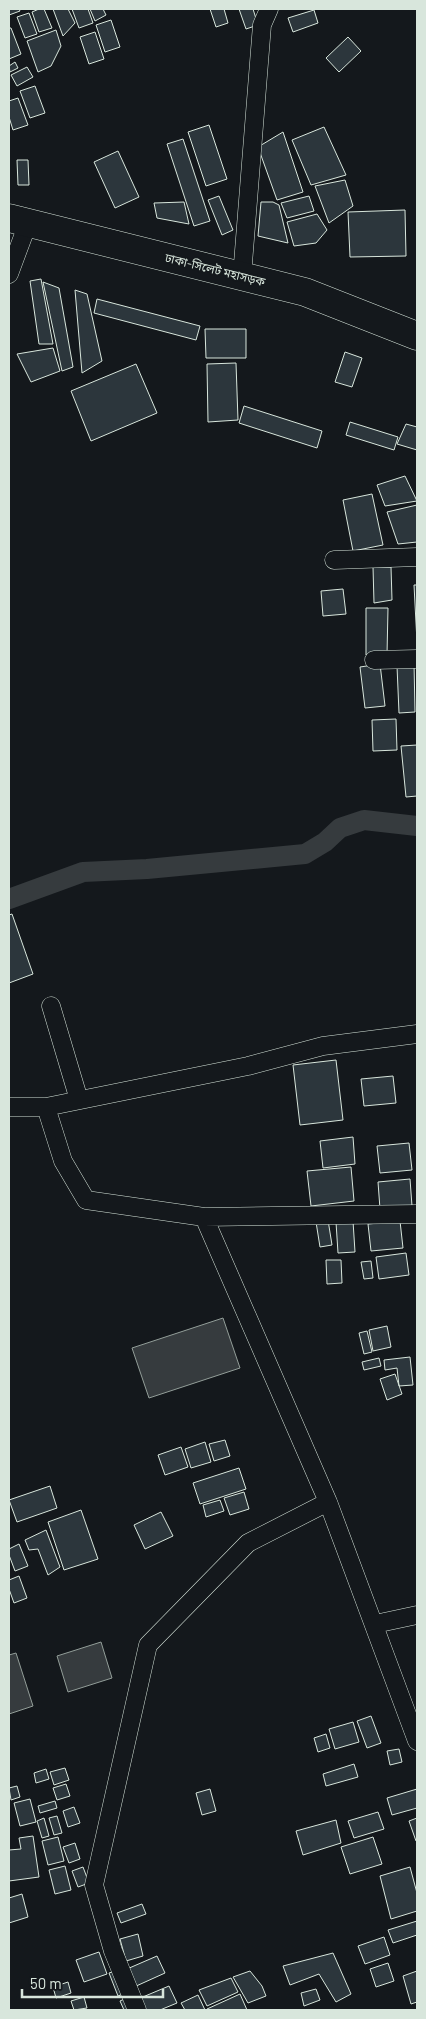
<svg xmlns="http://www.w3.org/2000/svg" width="426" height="2019" font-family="Barlow,'Noto Sans Bengali',sans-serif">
<rect width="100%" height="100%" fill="#14181c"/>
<path fill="#363b3e" stroke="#939e99" d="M223 1318 240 1368 149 1398 132 1348Z
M101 1642 112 1678 68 1692 57 1656Z
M16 1653 33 1706 9 1714V1655Z"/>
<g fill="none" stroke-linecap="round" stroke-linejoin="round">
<path stroke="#363b3e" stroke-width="20" d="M9 899 83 872 147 869 305 854 325 842 340 828 364 820 417 826"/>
</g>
<path fill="#2c363c" stroke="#d8e6dc" d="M9 9H19L20 11 9 15Z
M39 9H44L52 28 39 32 32 12Z
M53 9H68L75 23 63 36Z
M72 9H88L93 23 79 28Z
M90 9H103L106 15 95 21Z
M210 9H224L228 23 216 27Z
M239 9H253L258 25 246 29Z
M314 10 318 23 293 32 288 18Z
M29 13 37 34 25 38 17 17Z
M111 20 120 47 105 52 96 25Z
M9 28H11L21 54 9 59Z
M56 30 61 46 51 66 38 72 27 41Z
M95 32 104 59 89 64 80 37Z
M348 37 361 51 339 72 326 58Z
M15 62 18 68 10 72 9 66Z
M27 67 33 77 17 86 11 75Z
M35 86 45 113 30 118 20 91Z
M18 98 28 125 13 130 9 117V101Z
M209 125 227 179 206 186 188 132Z
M324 127 346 175 311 185 292 140Z
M283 132 303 192 277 200 258 147Z
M183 139 210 221 194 226 167 144Z
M118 151 139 197 115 208 94 162Z
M17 160H28L29 185H18Z
M345 180 353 206 329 223 315 186Z
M219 196 233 230 222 235 208 200Z
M309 196 314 211 287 218 281 203Z
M184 202 189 224 157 218 154 203Z
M261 202H273L279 205 288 243 258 236Z
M405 210 406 256 350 257 348 212Z
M317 214 327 230 316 243 294 246 287 222Z
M41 279 53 344H39L30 281Z
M43 282 59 288 73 367 62 371Z
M75 290 87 294 102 361 82 373Z
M97 299 200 326 196 340 94 313Z
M205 329H246V358H206Z
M53 348 60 371 31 382 17 354Z
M345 352 362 358 352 387 335 382Z
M236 363 238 420 208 422 207 364Z
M136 364 157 413 91 441 71 391Z
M244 406 322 431 317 448 239 423Z
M350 422 398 437 394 450 346 435Z
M406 424 417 427V450L397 444Z
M405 476 417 501 385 506 377 485Z
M372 494 383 545 353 551 343 500Z
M417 505V542L398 544 387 512Z
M373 567H391L392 600 374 603Z
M414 585H417V642Z
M343 589 346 614 323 616 321 591Z
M366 608H388L387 655H366Z
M414 663 415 712 399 713 397 666Z
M380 664 385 706 365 708 360 667Z
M396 719 397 750 373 751 372 720Z
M417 745V796L406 797 401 746Z
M12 914 33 974 9 983V915Z
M336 1060 343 1120 300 1125 293 1065Z
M393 1076 396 1103 364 1106 361 1079Z
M353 1137 355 1164 323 1168 320 1141Z
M409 1143 412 1170 380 1173 377 1146Z
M351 1167 354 1201 311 1206 307 1171Z
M410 1179 412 1206 380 1209 378 1182Z
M328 1220 332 1245 320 1247 316 1222Z
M353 1221 355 1252 338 1253 336 1222Z
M400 1221 403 1248 371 1251 368 1224Z
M406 1253 409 1275 379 1279 376 1257Z
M326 1260H341L342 1283 327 1284Z
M371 1261 373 1278 364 1279 361 1262Z
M387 1326 391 1347 373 1351 369 1330Z
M367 1331 372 1352 364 1354 359 1333Z
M410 1357 413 1385 399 1386 397 1368 385 1370 384 1360Z
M379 1358 381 1366 364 1370 362 1362Z
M395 1374 402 1394 387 1400 380 1379Z
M225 1440 230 1456 214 1461 209 1444Z
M205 1442 211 1462 191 1468 185 1449Z
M181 1447 188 1467 165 1475 158 1455Z
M239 1468 246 1489 200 1504 193 1483Z
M50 1486 57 1508 17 1522 9 1500Z
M244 1492 249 1509 230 1515 224 1498Z
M220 1500 224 1511 206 1517 203 1505Z
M81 1510 98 1559 64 1570 48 1522Z
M161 1512 173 1536 145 1549 134 1525Z
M46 1530 60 1567 48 1575 38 1549 29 1550 25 1540Z
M19 1544 28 1566 15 1571 9 1555V1549Z
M19 1576 27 1598 14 1603 9 1589V1580Z
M371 1716 381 1743 367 1748 357 1721Z
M353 1722 359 1742 335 1749 329 1729Z
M326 1734 330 1748 318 1752 314 1738Z
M399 1749 402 1762 390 1765 387 1751Z
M354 1764 358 1777 326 1786 323 1774Z
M65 1768 69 1780 54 1785 50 1772Z
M46 1769 49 1779 36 1783 34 1773Z
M66 1784 70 1796 57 1800 53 1788Z
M17 1786 20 1797 11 1800 9 1788Z
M210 1789 216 1811 202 1815 196 1793Z
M417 1789V1808L392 1815 387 1798Z
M30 1799 36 1822 20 1826 14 1803Z
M55 1801 57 1808 40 1813 38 1806Z
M74 1807 80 1823 68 1827 63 1811Z
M378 1812 384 1829 354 1838 348 1821Z
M57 1816 62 1833 54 1835 49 1818Z
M44 1818 49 1836 42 1838 37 1821Z
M417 1818V1841H416L409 1821Z
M336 1820 341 1843 303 1855 296 1831Z
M33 1836 39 1877 9 1881V1850L21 1849 19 1838Z
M58 1837 64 1861 48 1865 42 1841Z
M373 1837 382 1864 350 1874 341 1847Z
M75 1843 80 1859 69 1863 63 1847Z
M65 1866 71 1890 55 1894 49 1870Z
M83 1867 89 1883 78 1887 72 1871Z
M410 1867 417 1893V1911L391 1919 380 1876Z
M22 1894 28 1917 9 1923V1898Z
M142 1904 146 1914 121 1923 117 1913Z
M417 1921V1935L393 1943 388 1930Z
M138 1934 143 1956 126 1961 120 1939Z
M384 1937 390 1955 365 1964 358 1946Z
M99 1952 107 1974 84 1982 76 1960Z
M333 1953 351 1994 336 2002 319 1974 290 1985 283 1966Z
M157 1956 165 1973 134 1987 127 1969Z
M388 1963 394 1981 376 1987 370 1969Z
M118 1970 126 1993 118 1996 109 1973Z
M250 1971 262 1986 266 1996 248 2003 233 1977Z
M417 1971V2002L411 2004 403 1976Z
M231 1978 238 1992 207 2006 199 1990Z
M68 1982 71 1993 56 1998 53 1987Z
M169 1986 177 2003 160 2010H144L138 1999Z
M316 1989 320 2000 304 2006 301 1993Z
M240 1994 247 2010H208L207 2009Z
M198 1995 205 2010H185L181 2003Z
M84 1997 87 2008 74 2010 71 2001Z
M129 1997 134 2010H124L120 2001Z"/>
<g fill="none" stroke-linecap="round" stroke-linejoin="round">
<g stroke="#d8e6dc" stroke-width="19">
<path id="minor" d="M9 274 28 223
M242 276 262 25 269 9
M334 560 417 557
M374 660 417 659
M51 1006 79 1100
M9 1107H46L248 1066 323 1046 417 1034
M46 1107 63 1161 86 1200 204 1217 417 1214
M204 1217 328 1502 417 1741
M375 1624 417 1615
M137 2010 113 1951 94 1885 148 1645 248 1543 328 1502"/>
</g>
<g stroke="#d8e6dc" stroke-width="29">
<path id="trunk" d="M9 218 305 292 417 336"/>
</g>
<use href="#minor" stroke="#14181c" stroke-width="18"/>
<use href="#trunk" stroke="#14181c" stroke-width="28"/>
</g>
<g text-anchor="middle" stroke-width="4" stroke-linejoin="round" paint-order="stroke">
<g font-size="12" fill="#d8e6dc" stroke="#14181c">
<text transform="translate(215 270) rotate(14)" y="4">ঢাকা-সিলেট মহাসড়ক</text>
</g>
</g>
<rect width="426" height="2019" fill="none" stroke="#d8e6dc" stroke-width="20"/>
<path d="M22 1989v8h141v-8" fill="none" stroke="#d8e6dc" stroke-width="2.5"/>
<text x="30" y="1989" font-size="15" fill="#d8e6dc" stroke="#14181c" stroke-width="4" paint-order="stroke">50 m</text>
</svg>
